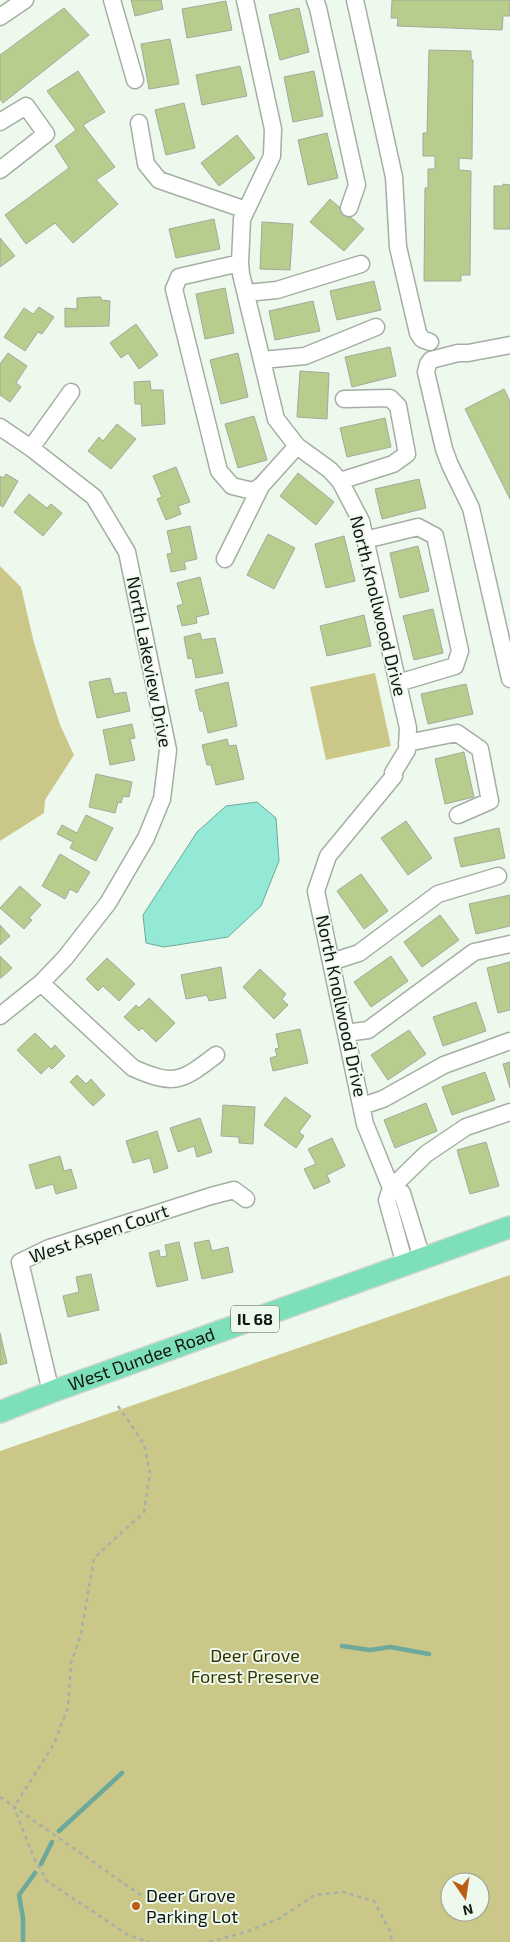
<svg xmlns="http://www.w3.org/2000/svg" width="510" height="1942" font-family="'Exo 2',sans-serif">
<rect width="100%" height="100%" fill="#eef9ed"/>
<path fill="#cac789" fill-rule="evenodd" d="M0 566 21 587 34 643 60 725 74 755 45 800 44 813 0 841Z
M375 673 391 746 326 760 310 687Z
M510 1275V1942H0V1451ZM450 1882H480V1912H450Z"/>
<path fill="#94e9d6" stroke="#6da99b" d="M257 802 276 818 279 861 261 906 228 937 164 947 146 943 143 915 197 832 226 806Z"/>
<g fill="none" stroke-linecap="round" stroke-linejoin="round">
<path stroke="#6da99b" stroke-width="4.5" d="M342 1646 370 1650 390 1647 429 1654
M59 1831 122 1773
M41 1864 52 1842
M23 1942V1918L19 1895 35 1873"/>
</g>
<path fill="#b7cd8e" stroke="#a4a99c" d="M131 0H161L163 9 135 16Z
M392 0H510V16H503L502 30 397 26 398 18H391Z
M226 1 232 30 187 38 182 9Z
M64 8 89 35 3 103 0 99V55Z
M299 8 309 52 280 60 269 15Z
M170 39 179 84 149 89 141 44Z
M429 50 471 51V60H473L472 159 459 158V170L471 171 470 275H461V281H424L425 188H428V169H435V156H423V133H427Z
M240 66 247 96 202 105 196 75Z
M78 71 105 112 83 125 115 167 96 180 118 204 73 243 55 223 26 244 5 215 69 168 55 146 76 130 47 91Z
M314 71 323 116 293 122 284 77Z
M184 103 195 148 166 155 155 110Z
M327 133 338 178 308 185 298 140Z
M237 135 255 158 219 186 201 163Z
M503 184 510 185V229H494V186H503Z
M330 199 364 229 344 251 310 222Z
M214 219 220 249 176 258 169 229Z
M262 222 293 224 290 270 260 269Z
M0 238 15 256 0 267Z
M374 281 381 310 337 320 330 291Z
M225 288 234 333 205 339 196 294Z
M92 297H101V300L110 301 109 326 65 327V308L77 309V298Z
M313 301 320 331 275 340 269 311Z
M39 307 54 317 42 334 38 332 25 351 4 337 24 308 33 314Z
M136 324 158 355 139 369 128 353 121 358 110 343Z
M390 347 396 376 352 387 345 357Z
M8 353 27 366 16 383 21 387 10 402 0 395V364Z
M238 353 248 397 221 404 210 360Z
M300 371 329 373 327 419 297 417Z
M150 381 151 390H163L165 424 142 426 141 404H135L134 382Z
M504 389 510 401V499L465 409Z
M254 416 267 460 238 468 225 424Z
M385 418 391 447 347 457 340 428Z
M117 424 136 439 111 469 88 451 99 437 103 441Z
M176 467 190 502 178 506 181 514 166 520 157 499 162 497 153 476Z
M298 473 334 502 316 525 280 496Z
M6 474 18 481 3 507 0 505V476L3 478Z
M419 479 426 508 382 519 375 489Z
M29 494 47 508 51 504 62 513 43 536 14 512Z
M190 526 197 559 184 562 186 569 171 572 167 554 172 553 167 531Z
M268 534 295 548 274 589 247 575Z
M344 536 355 581 326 588 315 544Z
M418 546 429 591 400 598 390 553Z
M200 577 209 614 196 617 197 623 182 626 177 606 183 604 177 583Z
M433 609 443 653 414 660 403 616Z
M364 615 371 646 327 656 320 626Z
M200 633 202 640 215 638 223 673 196 678 192 658 188 659 184 637Z
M110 678 114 694 126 692 130 711 97 718 89 682Z
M228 682 237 726 208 733 203 711H200L195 690Z
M466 684 473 714 428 724 421 694Z
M132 724 135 738 130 739 135 760 110 765 103 730Z
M227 739 229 746 236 745 244 779 216 785 211 765H207L202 745Z
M464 752 474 797 445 804 435 759Z
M96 774 132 782 129 797 123 796 121 803 118 802 115 813 89 807Z
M86 815 113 828 96 861 70 848 73 842 57 834 62 825 77 833Z
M406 821 432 858 408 875 381 838Z
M499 828 505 858 461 867 454 838Z
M60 854 90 872 77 893 70 889 65 899 42 886Z
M361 874 388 911 364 929 337 891Z
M20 886 41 905 29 918 32 920 24 929 0 908Z
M510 895V926L476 934 469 904Z
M440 915 459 940 422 967 404 942Z
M0 925 10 936 0 945Z
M0 956 12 968 1 978H0Z
M391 956 408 981 371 1007 354 982Z
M107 958 135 984 119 1001 103 986 98 991 86 979Z
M510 962V1010L498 1013 487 968Z
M221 967 226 998 209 1001 207 995 186 999 181 975Z
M260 969 286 994 282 999 288 1005 274 1019 243 987Z
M149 998 175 1023 156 1042 142 1028 139 1031 124 1017 136 1005 139 1008Z
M476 1002 486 1031 443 1046 433 1017Z
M300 1029 308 1063 273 1071 270 1058 277 1056 275 1049 279 1048 276 1034Z
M409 1030 426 1054 388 1080 371 1055Z
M35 1033 51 1049 55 1045 65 1056 52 1069 49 1066 41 1074 17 1050Z
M510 1062V1088L503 1064Z
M485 1072 495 1100 452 1115 442 1087Z
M77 1075 86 1084 91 1079 105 1095 93 1106 70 1082Z
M285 1097 311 1116 299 1132 304 1136 296 1148 264 1125Z
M426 1103 437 1131 395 1148 384 1120Z
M223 1105 255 1107 253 1144 239 1143V1137L221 1136Z
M200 1118 212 1152 197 1157 194 1146 178 1152 170 1128Z
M157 1131 168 1168 154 1173 150 1158 133 1163 126 1141Z
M332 1138 345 1166 327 1175 330 1182 314 1189 304 1169 316 1164 308 1149Z
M486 1142 499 1186 470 1194 457 1150Z
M60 1156 64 1171 71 1169 77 1188 56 1194 53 1184 36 1189 29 1165Z
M209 1240 212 1251 228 1247 233 1272 202 1279 194 1243Z
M179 1242 188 1280 157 1287 149 1253 159 1250 160 1257 167 1256 165 1245Z
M91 1274 99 1310 68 1317 63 1296 79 1292 76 1277Z
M0 1333 7 1363 0 1365Z"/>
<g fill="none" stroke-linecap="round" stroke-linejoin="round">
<g stroke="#a5aea3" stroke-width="19">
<path id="minor" d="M112 0 135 80
M245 0 273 129 272 156 242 219 240 263 241 274 276 419 297 446 330 470 340 481 361 521 408 728 407 750 393 773 394 776 328 856 316 891 365 1124 391 1188 387 1200 405 1265
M315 0 318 8 357 185 349 208
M355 0 394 177 398 247 418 333 422 339 430 342
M0 17 25 0
M0 122 26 106 46 134 0 170
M139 123 146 164 159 180 246 210
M240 263 179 277 174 289 219 471 232 486 253 491 261 486
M246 293 277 290 361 264
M510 345 468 353H458L431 360 428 364 426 372 444 449 450 465 471 508 510 679
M262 360 305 356 376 327
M0 427 31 448 94 497 127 552 168 750 162 799 146 838 108 903 65 958 41 983 0 1016
M31 448 71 392
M340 481 393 464 407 454 398 406 390 398 344 399
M365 540 418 527 435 536 460 651 455 666 398 683
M225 559 261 486 297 446
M407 743 457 733 480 749 490 801 458 815
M331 962 359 953 438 894 498 876
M41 983 133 1068C174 1086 181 1082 216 1055
M346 1033 368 1030 474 952 510 944
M362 1106 383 1099 444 1065 510 1041
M391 1188 426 1154 466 1127 510 1112
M391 1188 402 1193 422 1258
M51 1392 20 1262 49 1248 211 1196 234 1190 246 1199"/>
</g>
<g stroke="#d4d5d4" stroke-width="24">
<g id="major">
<path id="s1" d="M0 1412 51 1392 510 1227"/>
</g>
</g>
<path stroke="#a7b0a6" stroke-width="2.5" stroke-dasharray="4 4" stroke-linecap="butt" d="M118 1406 144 1444 150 1473 144 1512 94 1558 81 1634 71 1663 68 1707 54 1744 14 1807 34 1858 47 1881 128 1935 149 1942
M0 1797 142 1896
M209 1942 246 1932 280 1918 315 1895 343 1892 374 1901 390 1931 392 1942"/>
<use href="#minor" stroke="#fff" stroke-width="16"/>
<use href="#major" stroke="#7de0b8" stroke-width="21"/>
</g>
<circle fill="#bc5d14" stroke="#eef9ed" stroke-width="2" cx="136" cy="1906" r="5"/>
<g text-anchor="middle" stroke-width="4" stroke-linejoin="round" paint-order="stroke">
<rect fill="#eef9ed" stroke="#535953" stroke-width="1" x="231" y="1305.5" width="48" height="27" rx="4"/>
<g font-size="16" font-weight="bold" fill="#111511">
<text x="255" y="1325">IL 68</text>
</g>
<g font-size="18" fill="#111511" stroke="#eef9ed">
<text transform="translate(378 606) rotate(76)" y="6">North Knollwood Drive</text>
<text transform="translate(149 662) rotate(79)" y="6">North Lakeview Drive</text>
<text transform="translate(341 1006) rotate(78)" y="6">North Knollwood Drive</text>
<text transform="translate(99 1234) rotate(-19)" y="6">West Aspen Court</text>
<text dy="6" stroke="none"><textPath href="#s1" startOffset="151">West Dundee Road</textPath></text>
</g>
<g font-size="18" fill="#383400" stroke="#eef9ed">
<text x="255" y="1662">Deer Grove<tspan x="255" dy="21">Forest Preserve</tspan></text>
</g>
<g font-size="18" fill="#111511" stroke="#eef9ed" text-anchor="start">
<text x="146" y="1902">Deer Grove<tspan x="146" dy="21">Parking Lot</tspan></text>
</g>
</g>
<g transform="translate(465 1897) rotate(167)"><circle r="24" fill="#eef9ed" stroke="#969e95"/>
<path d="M0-4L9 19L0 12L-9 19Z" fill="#bc5d14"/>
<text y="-8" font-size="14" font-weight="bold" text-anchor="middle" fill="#111511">N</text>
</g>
</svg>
